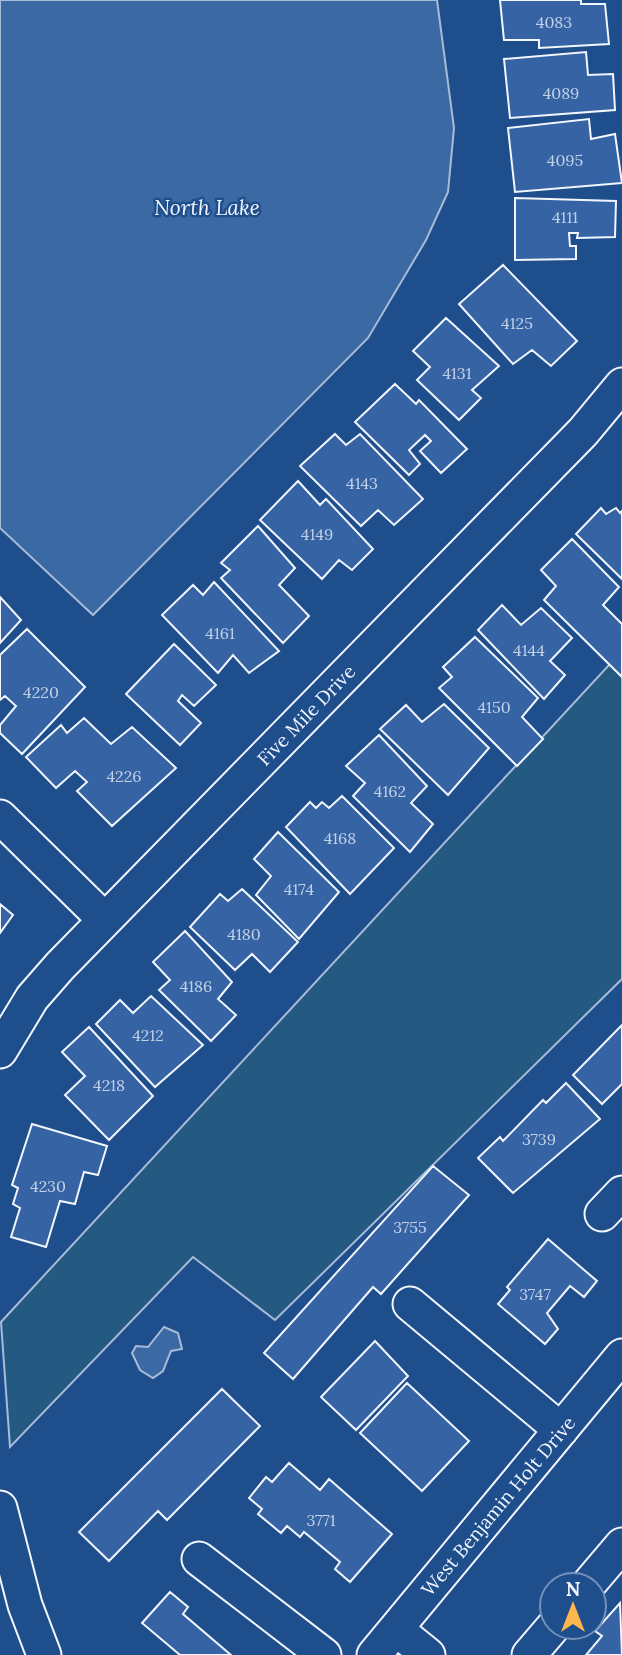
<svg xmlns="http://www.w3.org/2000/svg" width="622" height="1655" font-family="Lora,serif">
<rect width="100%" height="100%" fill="#1f4e8c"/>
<path fill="#245a82" stroke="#a8bbd7" stroke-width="2" d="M622 651V979L275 1320 193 1257 10 1447 1 1322Z"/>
<path fill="#3b69a3" stroke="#a8bbd7" stroke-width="2" d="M0 0H437L454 128 448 192 426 240 368 338 93 615 0 528Z
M164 1327 178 1333 182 1349 171 1351 163 1371 153 1378 140 1370 132 1353 136 1346 148 1347Z"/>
<path fill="#3563a3" stroke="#f2f6ff" stroke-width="2" d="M500 0H581V4H605L609 44 539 48V40H504Z
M586 52 588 75 613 74 615 110 510 118 504 59Z
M589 119 591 139 615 134 622 183 515 192 508 128Z
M515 198 616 201 615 237 577 238 578 233H569L570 246H576V259L515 260Z
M503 265 577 341 551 366 532 350 513 364 459 304Z
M446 318 499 366 472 390 481 398 459 420 417 380 430 367 413 351Z
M395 384 416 404 419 400 467 449 441 473 420 451 431 441 425 435 409 450 420 464 409 475 355 422Z
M335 434 346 445 360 434 423 499 394 525 378 510 361 526 300 466Z
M298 481 320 505 326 499 373 549 352 570 339 560 322 579 260 520Z
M601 508 606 514 616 508 620 513 622 511V579L576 534Z
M258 526 295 568 279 585 309 616 283 643 221 578 230 570 221 563Z
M572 539 619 587 603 605 622 624V677L544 600 556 586 541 570Z
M214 582 279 651 249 673 233 655 218 673 162 615 193 585 203 595Z
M0 597 21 620 0 643Z
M502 605 521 625 541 608 572 638 550 661 565 675 544 699 478 630Z
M27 629 85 687 22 754 0 733V725L16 706 5 696 0 700V655Z
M475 637 538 698 522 717 543 739 517 766 439 688 452 677 443 667Z
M174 644 216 685 194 706 182 695 178 701 201 723 180 745 126 694Z
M444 704 489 748 448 795 380 729 406 705 422 722Z
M84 718 111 744 132 727 176 768 112 826 77 791 87 782 75 771 56 788 26 757 61 725 67 733Z
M379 735 427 786 411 803 433 824 410 852 353 796 365 783 346 766Z
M342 796 394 848 350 894 286 827 310 802 316 808 322 802 329 808Z
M278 832 339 892 299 939 256 895 271 876 254 859Z
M242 889 298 942 270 972 252 954 235 970 190 927 220 894 228 901Z
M0 904 13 915 0 933Z
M185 931 232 982 218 999 236 1015 211 1041 159 990 170 980 153 962Z
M151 996 203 1045 155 1087 96 1024 120 1000 133 1013Z
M622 1025V1084L602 1104 573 1075Z
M89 1027 153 1096 109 1140 65 1095 85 1076 62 1052Z
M566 1083 600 1119 513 1193 478 1158 500 1137 503 1141 543 1100 546 1103Z
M32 1124 107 1146 98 1175 84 1172 75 1204 60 1201 46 1247 11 1237 20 1208 13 1204 18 1188 12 1185Z
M433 1166 469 1195 381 1294 373 1287 293 1379 264 1353Z
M548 1239 597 1281 584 1297 570 1286 547 1313 558 1329 545 1344 498 1304 510 1290 507 1287Z
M375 1341 408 1376 356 1430 321 1397Z
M407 1383 469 1441 422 1491 360 1433Z
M222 1389 260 1426 167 1520 158 1511 109 1561 79 1532Z
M289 1463 320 1490 329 1479 392 1534 350 1582 335 1569 340 1562 304 1532 300 1537 287 1526 281 1533 258 1514 262 1509 249 1498 266 1477 272 1482Z
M170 1592 188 1607 183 1614 231 1655H180L142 1623Z
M620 1603 622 1655H586L602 1636 595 1631Z"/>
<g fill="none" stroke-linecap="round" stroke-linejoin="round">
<g stroke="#f2f6ff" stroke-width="37">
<path id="minor" d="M0 817 105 920
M0 1051 32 998 60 966 583 432 622 385
M602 1214 622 1193
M410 1304 561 1430
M0 1508 25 1605 44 1655
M199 1559 324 1655
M588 1585 622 1545
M396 1629 428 1655
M374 1655 622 1356
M529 1655 553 1627"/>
</g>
<use href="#minor" stroke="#1f4e8c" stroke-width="33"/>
</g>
<g text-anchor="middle" stroke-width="5" stroke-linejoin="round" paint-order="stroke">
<g font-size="16" fill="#c3d1e8">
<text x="554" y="28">4083</text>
<text x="561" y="99">4089</text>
<text x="565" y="166">4095</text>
<text x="565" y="223">4111</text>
<text x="517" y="329">4125</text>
<text x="457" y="379">4131</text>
<text x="362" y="489">4143</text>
<text x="317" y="540">4149</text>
<text x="220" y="639">4161</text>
<text x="529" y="656">4144</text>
<text x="41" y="698">4220</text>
<text x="494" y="713">4150</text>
<text x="124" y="782">4226</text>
<text x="390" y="797">4162</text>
<text x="340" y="844">4168</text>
<text x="299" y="895">4174</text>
<text x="244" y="940">4180</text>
<text x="196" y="992">4186</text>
<text x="148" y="1041">4212</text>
<text x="109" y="1091">4218</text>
<text x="539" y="1145">3739</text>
<text x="48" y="1192">4230</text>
<text x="410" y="1233">3755</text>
<text x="535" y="1300">3747</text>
<text x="321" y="1526">3771</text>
</g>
<g font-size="19" fill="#f2f6ff" stroke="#1f4e8c">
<text transform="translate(306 715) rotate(-46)" y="7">Five Mile Drive</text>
<text transform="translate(498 1506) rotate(-50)" y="7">West Benjamin Holt Drive</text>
</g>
<g font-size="21" font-style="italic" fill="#f2f6ff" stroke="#1f4e8c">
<text x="207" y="215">North Lake</text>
</g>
</g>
<g transform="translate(573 1606)"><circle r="33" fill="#1f4e8c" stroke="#7391ba" stroke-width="2"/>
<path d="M0-5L12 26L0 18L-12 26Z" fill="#ffb74d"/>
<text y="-10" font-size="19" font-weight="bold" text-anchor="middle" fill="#f2f6ff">N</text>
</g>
</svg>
